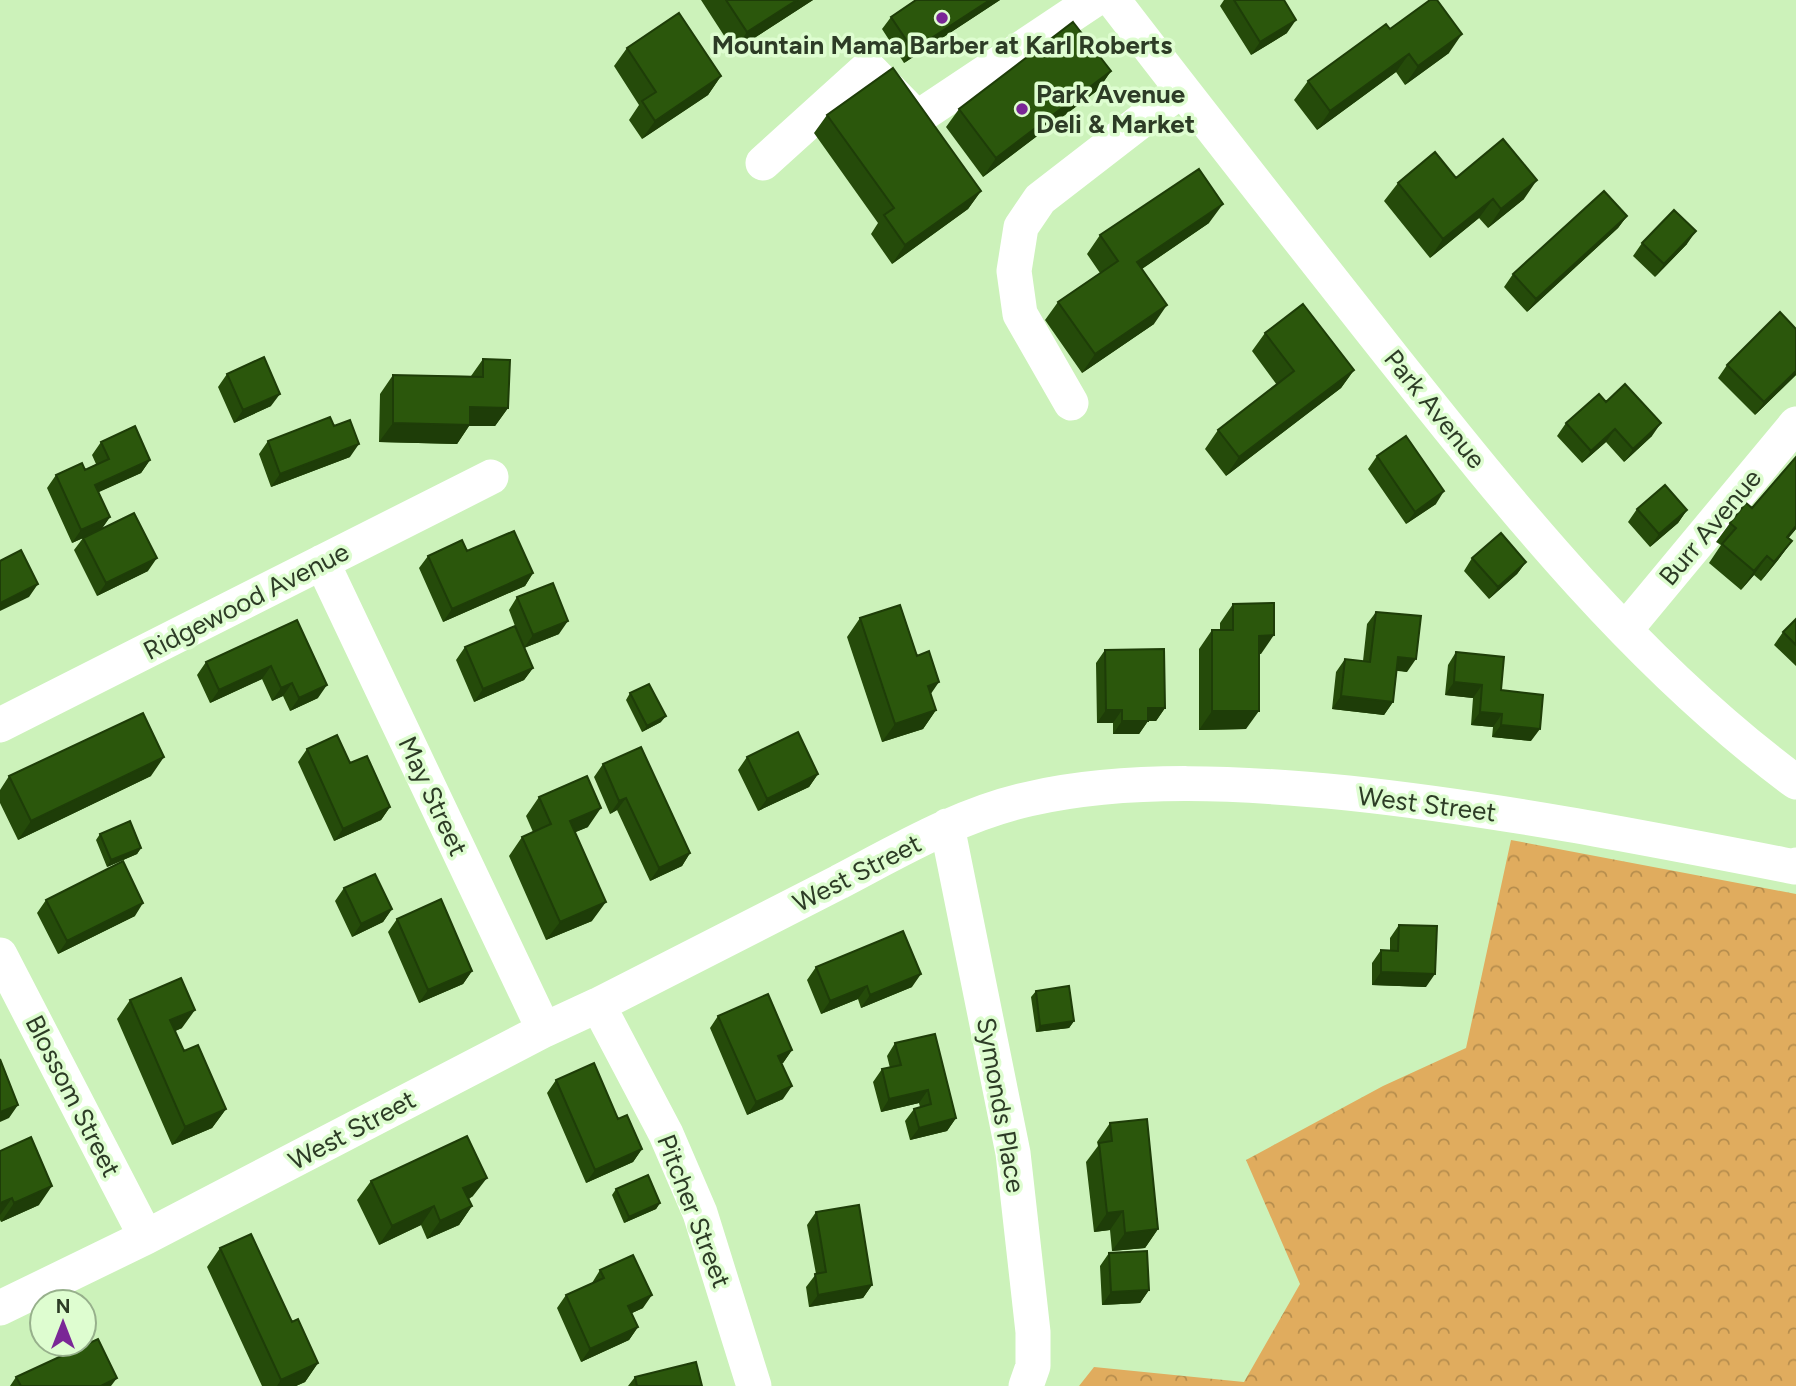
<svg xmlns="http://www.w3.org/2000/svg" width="1796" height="1386" font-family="Figtree,sans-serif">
<defs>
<pattern id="forest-crowns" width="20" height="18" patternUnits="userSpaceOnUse" patternTransform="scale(1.75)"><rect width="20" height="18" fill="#e0ac5e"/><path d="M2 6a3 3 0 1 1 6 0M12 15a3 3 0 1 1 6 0" fill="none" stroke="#b68d4d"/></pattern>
</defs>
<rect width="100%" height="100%" fill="#ccf2ba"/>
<path fill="url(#forest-crowns)" d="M1511 840 1796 894V1386H1079L1094 1367 1244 1382 1300 1284 1246 1160 1383 1086 1466 1048Z"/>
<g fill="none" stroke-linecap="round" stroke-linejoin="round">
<path stroke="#fff" stroke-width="35" d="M1113 0C1205 120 1299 239 1393 358 1513 509 1640 667 1796 782
M763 163 868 68 917 118 1094 0
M1071 403 1020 314 1014 271 1021 227 1040 199 1181 90
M322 562 544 1030
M1625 630 1796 424
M0 725 491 477
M947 826 1013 1153 1033 1332V1366L1026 1386
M0 955 146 1237
M598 1005 666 1134 700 1213 754 1386
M0 1308 146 1237 544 1030 598 1005C679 964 759 923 839 882 900 850 961 814 1029 799 1130 776 1245 783 1348 793 1499 809 1646 838 1795 867L1796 865"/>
</g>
<path fill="#254b0a" d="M701 0H813L734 51Z
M916 0H1000L904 63 882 29 891 17Z
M1224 0H1284L1287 33 1251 55 1220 6Z
M1390 29 1449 53 1405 85 1396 72 1317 130 1294 100 1308 81Z
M627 48 721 76 708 95 642 139 629 120 639 105 614 66Z
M1111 71 1098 90 983 177 946 127 959 109Z
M827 115 981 191 968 209 892 264 871 234 878 223 814 133Z
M1398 183 1524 199 1488 228 1479 218 1430 258 1384 201Z
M1627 216 1618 228 1527 312 1504 287 1513 274Z
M1209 223 1142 269 1154 324 1082 373 1045 320 1058 302 1100 273 1087 254 1100 235Z
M1642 243 1687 244 1655 277 1633 256Z
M1796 329V375L1755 415 1718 378 1727 365Z
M1265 333 1354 370 1341 388 1226 476 1205 449 1218 430 1277 385 1252 351Z
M483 359 508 408 495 426H469L457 444 379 442 380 394 393 375 471 376Z
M227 374 271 406 234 423 218 387Z
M1606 402 1652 436 1624 462 1606 442 1582 463 1557 436 1566 423Z
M334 426 350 457 271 487 259 454 268 441Z
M101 442 150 460 141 473 98 492 110 517 102 528 148 571 97 596 74 550 83 538 72 543 47 488 56 475 85 470 96 464 92 455Z
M1377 456 1436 504 1406 524 1368 469Z
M1796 457V529L1788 538 1792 541 1778 560 1761 581 1754 575 1741 590 1709 563 1721 545 1716 542 1730 523 1752 508Z
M1637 509 1687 510 1678 523 1650 547 1628 522Z
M467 551 533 573 525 586 443 622 419 568 428 556Z
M1472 558 1526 562 1517 574 1489 599 1464 571Z
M517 597 559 634 524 648 533 668 524 680 474 702 456 660 465 647 515 626 509 610Z
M1233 604 1261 654H1259L1246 729 1199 730V649L1212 630H1220V623Z
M1376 612 1407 672 1397 670 1393 702 1384 715 1332 709 1336 672 1345 659 1363 661 1367 624Z
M860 618 917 656 936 710 923 729 882 742 847 637Z
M1796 619V666L1774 645 1783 632Z
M297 620 318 698 290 711 283 696 272 701 262 679 210 703 197 675 206 662Z
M1105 650 1165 708 1156 721H1148L1139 734H1113V723H1097L1096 663Z
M1456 652 1501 690 1531 741 1492 737 1493 727 1471 725 1473 698 1445 695 1448 665Z
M630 693 661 722 642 732 626 700Z
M307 749 390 807 381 820 334 841 298 762Z
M747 757 818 774 809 787 758 811 738 770Z
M603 764 690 853 682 866 650 881 617 810 610 814 594 777Z
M9 776H151L18 840 0 803V790Z
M539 797 588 827 575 832 592 921 546 940 509 856 522 837 533 832 526 816Z
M100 834 141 848 137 854 107 867 96 840Z
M344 888 392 909 383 922 352 937 335 901Z
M46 900 135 916 58 954 37 913Z
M397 919 472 971 463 984 419 1003 388 932Z
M1399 925 1426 987 1372 985V963L1381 950 1390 951V938Z
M816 967 912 987 861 1008 858 999 821 1014 807 980Z
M1036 991 1074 1021 1069 1028 1036 1032 1031 997Z
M130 1000 182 1028 175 1031 184 1051 226 1109 212 1128 172 1145 117 1019Z
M718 1016 792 1050 783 1063H782L783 1099 747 1115 710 1028Z
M895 1043 956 1118 947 1131 910 1140 905 1121 914 1109 920 1107 919 1103 881 1112 873 1082 882 1069 890 1068 887 1056Z
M556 1080 618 1119 642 1149 633 1162 586 1183 547 1093Z
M1110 1123 1158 1229 1145 1248 1112 1251 1110 1230 1094 1232 1086 1162 1098 1146 1097 1142Z
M0 1151 39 1205 1 1222 0 1220Z
M371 1181 473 1196 469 1199 472 1206 459 1225 427 1239 421 1225 379 1245 357 1200Z
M616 1189 660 1203 656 1209 624 1223 612 1195Z
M816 1212 872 1285 863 1298 809 1307 806 1287 816 1274 807 1225Z
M220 1248 292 1322 318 1363 305 1382 296 1386H262L207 1267Z
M1109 1253 1149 1290 1140 1303 1102 1305 1100 1266Z
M600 1270 643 1308 632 1313 638 1327 629 1340 581 1362 557 1308 566 1295 592 1283Z
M16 1377 111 1386H10Z
M635 1377 702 1386H628Z"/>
<path fill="#1e3d08" d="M797 0H813L734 51 747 32Z
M990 0H1000L904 63 913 50Z
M1296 20 1287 33 1251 55 1260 42Z
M1462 34 1449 53 1405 85 1418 66Z
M1409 54 1396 72 1317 130 1330 111Z
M1111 71 1098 90 983 177 996 158Z
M721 76 708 95 642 139 655 121Z
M1537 180 1524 199 1488 228 1501 209Z
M981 191 968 209 892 264 905 245Z
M1493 199 1479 218 1430 258 1443 239Z
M1223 204 1209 223 1124 281 1137 262Z
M1627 216 1618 228 1527 312 1536 299Z
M1696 231 1687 244 1655 277 1664 264Z
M1167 305 1154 324 1082 373 1095 354Z
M1354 370 1341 388 1226 476 1239 457Z
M1796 371V375L1755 415 1764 402Z
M280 394 271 406 234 423 243 410Z
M470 407 508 408 495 426H469L457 444 379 442 393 423Z
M1661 423 1652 436 1624 462 1633 449Z
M1615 429 1606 442 1582 463 1591 451Z
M359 444 350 457 271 487 280 474Z
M150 460 141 473 86 498 95 485Z
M1444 491 1436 504 1406 524 1415 512Z
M1687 510 1678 523 1650 547 1659 534Z
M110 517 101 530 72 543 81 530Z
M1796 526V529L1774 556 1787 537Z
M1792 541 1778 560 1761 581 1774 562Z
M1767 556 1754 575 1741 590 1754 571Z
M157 558 148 571 97 596 106 583Z
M1526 562 1517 574 1489 599 1498 587Z
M533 573 525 586 443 622 452 609Z
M38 584 29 597 0 611V603Z
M568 621 559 634 524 648 533 635Z
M1274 635 1261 654 1246 655 1259 636Z
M1398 657 1416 659 1407 672 1389 670Z
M271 666 262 679 210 703 219 690Z
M533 668 524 680 474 702 483 689Z
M939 682 926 701 928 686Z
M1454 682 1482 685 1473 698 1445 695Z
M292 683 283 696 272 701 281 688Z
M327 685 318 698 290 711 299 698Z
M1341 696 1393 702 1384 715 1332 709Z
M1148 708H1165L1156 721H1139Z
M936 710 923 729 882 742 895 724Z
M1106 710H1122L1113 723H1097Z
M1212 711H1259L1246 729 1199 730Z
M1480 712 1502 714 1493 727 1471 725Z
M666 716 661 722 642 732 647 726Z
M1122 721H1148L1139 734H1113Z
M1501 725 1540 729 1531 741 1492 737Z
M164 757 151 776 18 840 31 821Z
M818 774 809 787 758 811 767 799Z
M626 798 617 810 610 814 619 801Z
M390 807 381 820 334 841 343 829Z
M601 808 588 827 557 840 570 821Z
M141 848 137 854 107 867 111 860Z
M690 853 682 866 650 881 659 868Z
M606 902 592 921 546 940 560 922Z
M143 903 135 916 58 954 67 941Z
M392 909 383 922 352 937 361 924Z
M472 971 463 984 419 1003 428 990Z
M1381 972 1435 974 1426 987 1372 985Z
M921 974 912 987 861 1008 870 995Z
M867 986 858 999 821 1014 830 1001Z
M195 1010 182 1028 157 1039 170 1020Z
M1074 1021 1069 1028 1036 1032 1040 1026Z
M792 1050 783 1063 769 1069 778 1056Z
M792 1086 783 1099 747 1115 756 1102Z
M928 1090 919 1103 881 1112 889 1099Z
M18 1105 9 1118 0 1122V1112Z
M226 1109 212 1128 172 1145 185 1127Z
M956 1118 947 1131 910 1140 919 1128Z
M642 1149 633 1162 586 1183 595 1170Z
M487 1178 473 1196 450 1207 463 1188Z
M52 1186 39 1205 1 1222 14 1203Z
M12 1198 0 1215V1203Z
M660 1203 656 1209 624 1223 629 1217Z
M434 1206 421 1225 379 1245 392 1226Z
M472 1206 459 1225 427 1239 440 1221Z
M1123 1211 1110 1230 1094 1232 1107 1213Z
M1158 1229 1145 1248 1112 1251 1125 1233Z
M872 1285 863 1298 809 1307 818 1295Z
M1149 1290 1140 1303 1102 1305 1111 1292Z
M652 1295 643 1308 619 1319 628 1306Z
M638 1327 629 1340 581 1362 590 1349Z
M318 1363 305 1382 296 1386H277L281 1380Z
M117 1378 111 1386H101Z"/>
<path fill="#2b570c" stroke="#1e3d08" stroke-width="2" d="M726 0H797L747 32Z
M916 0H990L913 50 891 17Z
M1234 0H1284L1296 20 1260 42Z
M1430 0H1437L1462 34 1418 66 1409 54 1330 111 1308 81 1386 24 1390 29Z
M679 13 721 76 655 121 642 101 656 92 627 48Z
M1073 22 1111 71 996 158 959 109Z
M893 68 981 191 905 245 884 215 894 208 827 115Z
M1503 139 1537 180 1501 209 1493 199 1443 239 1398 183 1435 152 1456 178Z
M1199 169 1223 204 1137 262 1167 305 1095 354 1058 302 1118 261 1100 235Z
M1604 191 1627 216 1536 299 1513 274Z
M1674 210 1696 231 1664 264 1642 243Z
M1303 304 1354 370 1239 457 1218 430 1294 371 1265 333Z
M1780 312 1796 329V371L1764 402 1727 365Z
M264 357 280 394 243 410 227 374Z
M483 359 510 360 508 408 470 407V425L393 423V375L483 377Z
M1625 384 1661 423 1633 449 1615 429 1591 451 1566 423 1599 394 1606 402Z
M330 417 334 426 350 420 359 444 280 474 268 441Z
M135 426 150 460 95 485 110 517 81 530 56 475 82 463 85 470 109 459 101 442Z
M1406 436 1444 491 1415 512 1377 456Z
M1796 457V526L1787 537 1792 541 1774 562 1767 556 1754 571 1722 544 1736 528 1730 523 1746 503 1752 508Z
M1665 485 1687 510 1659 534 1637 509Z
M134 513 157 558 106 583 83 538Z
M514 531 533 573 452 609 428 556 462 540 467 551Z
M1501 533 1526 562 1498 587 1472 558Z
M21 550 38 584 0 603V561Z
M553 583 568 621 533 635 517 597Z
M1274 603V635L1259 636V711H1212V630H1233V604Z
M900 605 917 656 929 651 939 682 928 686 936 710 895 724 860 618Z
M1376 612 1421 616 1416 659 1398 657 1393 702 1341 696 1345 659 1370 662Z
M1796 619V645L1783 632Z
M297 620 327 685 299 698 292 683 281 688 271 666 219 690 206 662Z
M515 626 533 668 483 689 465 647Z
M1164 649 1165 708H1148V721H1122V710H1106L1105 650Z
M1456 652 1504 657 1501 690 1543 695 1540 729 1501 725 1502 714 1480 712 1482 685 1454 682Z
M649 684 666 716 647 726 630 693Z
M143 713 164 757 31 821 9 776Z
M798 732 818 774 767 799 747 757Z
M337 735 350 763 367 756 390 807 343 829 307 749Z
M641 747 690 853 659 868 626 798 619 801 603 764Z
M587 776 601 808 570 821 606 902 560 922 522 837 551 824 539 797Z
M130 821 141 848 111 860 100 834Z
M123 861 143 903 67 941 46 900Z
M375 874 392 909 361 924 344 888Z
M441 899 472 971 428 990 397 919Z
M1399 925 1437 926 1435 974 1381 972V950L1398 951Z
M903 931 921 974 870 995 867 986 830 1001 816 967Z
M181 978 195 1010 170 1020 184 1051 198 1045 226 1109 185 1127 130 1000Z
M1069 986 1074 1021 1040 1026 1036 991Z
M768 994 792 1050 778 1056 792 1086 756 1102 718 1016Z
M935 1034 956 1118 919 1128 914 1109 931 1104 928 1090 889 1099 882 1069 901 1065 895 1043Z
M0 1059 18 1105 0 1112Z
M594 1063 618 1119 627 1115 642 1149 595 1170 556 1080Z
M1147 1119 1158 1229 1125 1233 1123 1211 1107 1213 1099 1143 1112 1141 1110 1123Z
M467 1136 487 1178 463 1188 472 1206 440 1221 434 1206 392 1226 371 1181Z
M31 1137 52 1186 14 1203 12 1198 0 1203V1151Z
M648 1175 660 1203 629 1217 616 1189Z
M859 1205 872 1285 818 1295 815 1274 826 1272 816 1212Z
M251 1234 292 1322 298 1319 318 1363 281 1380 220 1248Z
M1147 1251 1149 1290 1111 1292 1109 1253Z
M633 1255 652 1295 628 1306 638 1327 590 1349 566 1295 604 1278 600 1270Z
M98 1339 117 1378 101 1386H21L16 1377Z
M696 1362 702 1386H637L635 1377Z"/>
<g fill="#7a2796" stroke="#defdd0" stroke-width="2.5">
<circle cx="942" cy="18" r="7"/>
<circle cx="1022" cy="109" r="7"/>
</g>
<g text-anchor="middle" stroke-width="7" stroke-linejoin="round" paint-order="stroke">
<g font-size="26" font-weight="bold" fill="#2d3c26" stroke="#defdd0">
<text x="942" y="54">Mountain Mama Barber at Karl Roberts</text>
<text x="1036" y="103" text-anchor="start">Park Avenue<tspan x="1036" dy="30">Deli &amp; Market</tspan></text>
</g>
<g font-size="26" fill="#2d3c26" stroke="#defdd0">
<text transform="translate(1435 409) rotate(51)" y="9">Park Avenue</text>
<text transform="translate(1710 527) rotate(-50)" y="9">Burr Avenue</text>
<text transform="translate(246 601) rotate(-27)" y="9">Ridgewood Avenue</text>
<text transform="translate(433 796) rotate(65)" y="9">May Street</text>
<text transform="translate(1427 804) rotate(7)" y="9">West Street</text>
<text transform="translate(857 873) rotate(-27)" y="9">West Street</text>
<text transform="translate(73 1096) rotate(63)" y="9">Blossom Street</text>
<text transform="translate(1001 1105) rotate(80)" y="9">Symonds Place</text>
<text transform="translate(352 1130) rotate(-28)" y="9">West Street</text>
<text transform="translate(694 1211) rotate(69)" y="9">Pitcher Street</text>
</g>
</g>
<g transform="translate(63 1323)"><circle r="33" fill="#defdd0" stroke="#97b08c" stroke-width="2"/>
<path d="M0-5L12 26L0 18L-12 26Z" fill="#7a2796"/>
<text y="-10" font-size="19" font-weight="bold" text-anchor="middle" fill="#2d3c26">N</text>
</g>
</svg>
